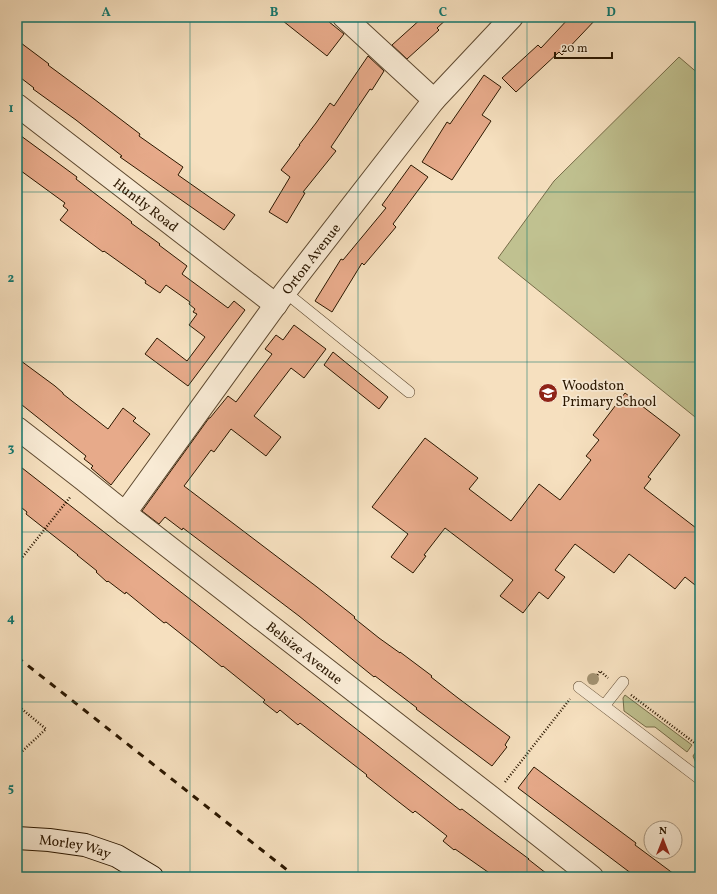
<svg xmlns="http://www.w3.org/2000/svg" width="717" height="894" font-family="Vollkorn,serif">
<rect width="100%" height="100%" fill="#f6e0bf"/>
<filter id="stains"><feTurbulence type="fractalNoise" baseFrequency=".005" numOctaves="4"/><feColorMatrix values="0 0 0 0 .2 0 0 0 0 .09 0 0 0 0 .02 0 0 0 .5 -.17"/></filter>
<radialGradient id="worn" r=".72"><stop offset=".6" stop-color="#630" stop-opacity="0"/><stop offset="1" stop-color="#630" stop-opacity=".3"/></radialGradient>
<path fill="#c0c190" stroke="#766c48" d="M679 57 700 75V421L498 258 554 181Z
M625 695 692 745 687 752 655 727H646L624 711 623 698Z
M697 750 700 752V770L698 768 693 756Z"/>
<path fill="#e7aa8a" stroke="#2b1700" d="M278 17H323L344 34 327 56Z
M423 17H449L437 28 439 30 407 59 392 45Z
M570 17H598L562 55 559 52 516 92 502 78 538 45 541 48Z
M17 40 49 64 48 65 94 99 140 134 139 136 183 167 178 175 235 215 224 230 120 157 122 156 76 120 33 89 34 88 17 75Z
M368 56 384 71 372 90 370 89 331 147 336 151 303 192 305 193 287 223 269 212 290 177 281 170 300 145H299L316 123 330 103 334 106Z
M484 75 501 87 482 115 491 121 452 180 422 162 447 122 450 124Z
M17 133 77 177 76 179 132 222 131 223 160 244 159 245 187 266 182 274 228 308 234 301 245 310 188 386 145 354 157 338 187 361 205 337 189 325 197 314 193 312 195 309 189 304 190 302 166 285 160 293 145 283 146 281 104 251 103 252 60 220 68 210 63 206 65 203 17 168Z
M411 165 428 177 393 224 396 227 364 265 362 263 332 312 315 301 341 259 343 260 386 208 382 205Z
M294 325 326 349 304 378 291 368 254 416 281 437 266 456 231 429 214 452 211 450 184 486 317 587 355 617 354 618 379 638 400 653V652L432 676 431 677 458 698 510 737 505 745 507 747 492 766 416 709 417 708 375 676 374 677 299 616 183 528 182 530 165 517 159 524 142 511 209 418H210L228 396 236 402 272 354 265 349 276 335 283 340Z
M333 352 388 397 379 409 324 365Z
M17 358 55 386 63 393V394L108 429 123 408 136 418 133 421 150 434 111 485 91 468 93 466 84 459 86 456 17 401Z
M625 393 680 435 648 477 651 479 644 488 700 531V589L685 577 675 589 629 554 614 573 575 544 555 570 565 577 548 599 539 592 523 613 500 596 513 580 445 528 424 555 426 556 413 573 391 557 408 534 372 507 425 438 478 478 469 489 511 521 539 484 560 500 591 460 586 456 599 440 593 435Z
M17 464 460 810 462 809 487 828 529 859H528L551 877H495L455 849 454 850 443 841 447 836 415 811 413 813 395 799 366 776 367 775 300 723 298 725 280 710 277 713 263 702 265 700 223 666 222 667 190 641 166 622 164 623 126 592 125 594 108 581 107 582 96 572 97 571 77 555H78L26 514 27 512 17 504Z
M534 767 636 843 635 845 678 877H636L518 788Z"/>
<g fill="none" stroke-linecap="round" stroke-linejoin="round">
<g stroke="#5e4930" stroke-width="12">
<path id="lane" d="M285 292 409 392
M579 687 700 779
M604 706 623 682"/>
</g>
<g stroke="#5e4930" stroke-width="24">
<g id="street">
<path d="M344 17 434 100"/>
<path id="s1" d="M17 105 276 305"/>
<path id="s2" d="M17 428 84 480 125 513 492 798 592 877"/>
<path id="s3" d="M125 513 285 292 434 100 512 17"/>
</g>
</g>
<g stroke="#2b1700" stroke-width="24">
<g id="secondary">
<path id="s4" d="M17 838 49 840 85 845 117 856 152 877"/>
</g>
</g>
<path stroke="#2b1700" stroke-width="2.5" stroke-dasharray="1 2" stroke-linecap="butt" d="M17 564 71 496
M594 680 600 671 608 678
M631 695 700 747
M17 705 46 729 17 756
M505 782 570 699"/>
<use href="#lane" stroke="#f9ebd5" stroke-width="11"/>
<use href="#street" stroke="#f9ebd5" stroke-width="22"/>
<use href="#secondary" stroke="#f9ebd5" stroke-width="22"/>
<path stroke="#2b1700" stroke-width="3" stroke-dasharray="7 7" stroke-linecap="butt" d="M17 657 296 877"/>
</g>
<circle fill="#a39271" cx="593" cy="679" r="6"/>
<path fill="none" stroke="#0f766e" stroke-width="1" stroke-opacity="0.55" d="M190 17V877M358 17V877M527 17V877M17 192H700M17 362H700M17 532H700M17 702H700"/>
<defs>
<g id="school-disc" transform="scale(1)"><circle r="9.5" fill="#8f2418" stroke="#f9ebd5"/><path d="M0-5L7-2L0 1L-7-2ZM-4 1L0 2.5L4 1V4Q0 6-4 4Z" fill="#fff"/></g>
</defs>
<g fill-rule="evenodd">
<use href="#school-disc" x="548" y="393"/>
</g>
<g text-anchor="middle" stroke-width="3.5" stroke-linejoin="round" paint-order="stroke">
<g font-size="14" fill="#2b1700" stroke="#f9ebd5">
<text dy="5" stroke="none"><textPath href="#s1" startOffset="163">Huntly Road</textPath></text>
<text dy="5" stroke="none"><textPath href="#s3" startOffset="315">Orton Avenue</textPath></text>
<text dy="5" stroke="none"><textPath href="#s2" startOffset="365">Belsize Avenue</textPath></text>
<text dy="5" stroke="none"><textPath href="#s4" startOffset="59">Morley Way</textPath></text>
</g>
<g font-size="14" fill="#2b1700" stroke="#f9ebd5" text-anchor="start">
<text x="562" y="390">Woodston<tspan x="562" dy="16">Primary School</tspan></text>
</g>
</g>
<rect width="717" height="894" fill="none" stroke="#f6e0bf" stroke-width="44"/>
<g transform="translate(663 840)"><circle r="19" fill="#f9ebd5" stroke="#a79680"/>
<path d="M0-3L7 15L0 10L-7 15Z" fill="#8f2418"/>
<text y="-6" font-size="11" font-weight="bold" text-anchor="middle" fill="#2b1700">N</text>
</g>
<path d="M555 52v6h57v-6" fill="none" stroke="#2b1700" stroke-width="2"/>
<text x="561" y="52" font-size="12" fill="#2b1700" stroke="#f9ebd5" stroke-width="3" paint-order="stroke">20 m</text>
<rect x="22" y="22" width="673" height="850" fill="none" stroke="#0f766e" stroke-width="1.5"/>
<g font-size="13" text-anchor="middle" font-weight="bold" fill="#0f766e">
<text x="106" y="16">A</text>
<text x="274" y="16">B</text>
<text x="443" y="16">C</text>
<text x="611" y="16">D</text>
<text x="11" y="112">1</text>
<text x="11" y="282">2</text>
<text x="11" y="452">3</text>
<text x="11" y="622">4</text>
<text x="11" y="792">5</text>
</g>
<rect width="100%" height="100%" filter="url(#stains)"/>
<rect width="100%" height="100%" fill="url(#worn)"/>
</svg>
